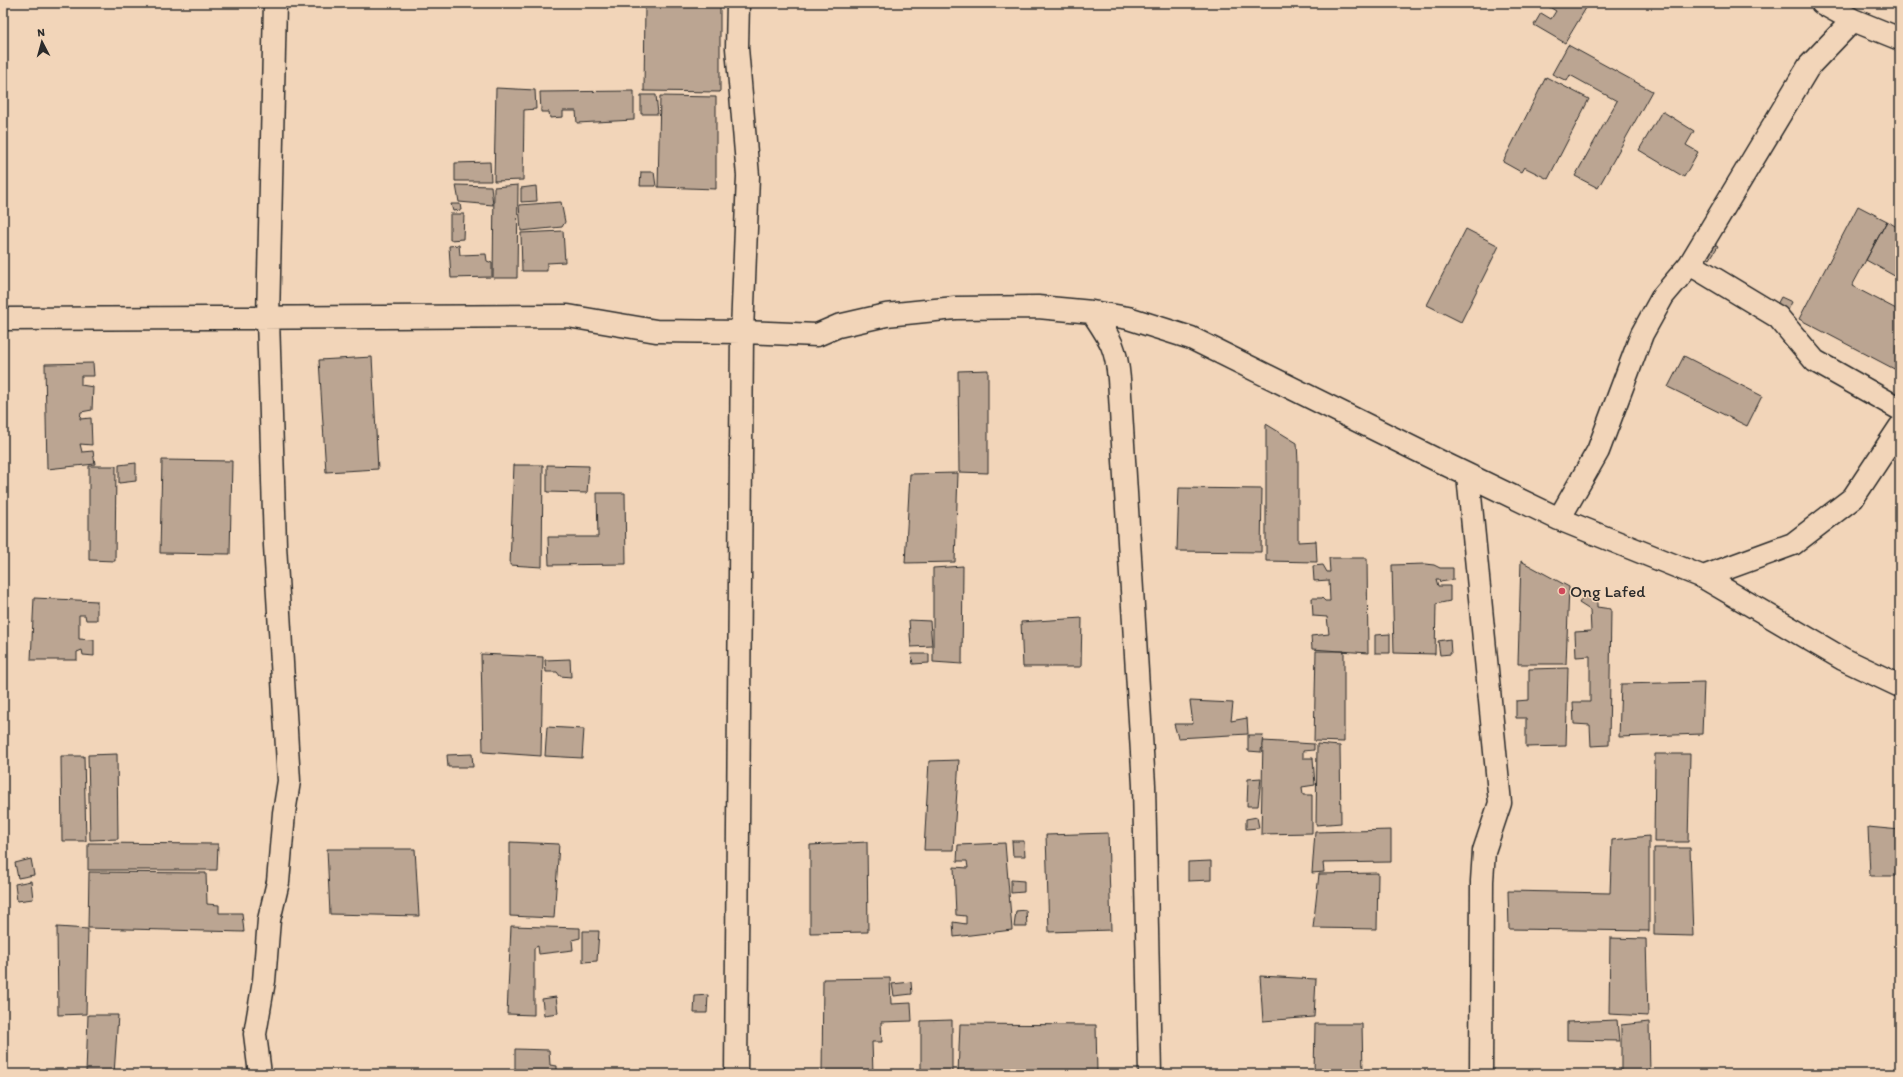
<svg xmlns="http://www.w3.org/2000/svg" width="1903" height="1077" font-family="Itim,sans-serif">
<rect width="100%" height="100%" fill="#f2d5b9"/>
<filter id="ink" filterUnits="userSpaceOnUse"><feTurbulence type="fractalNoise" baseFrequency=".025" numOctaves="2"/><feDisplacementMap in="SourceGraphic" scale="8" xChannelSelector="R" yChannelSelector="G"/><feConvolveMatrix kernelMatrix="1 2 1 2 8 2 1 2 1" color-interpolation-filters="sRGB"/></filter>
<g filter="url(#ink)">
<path fill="#bba592" stroke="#2b2b2b" d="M1547 3H1589L1565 43 1534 25 1541 13 1551 19 1556 11 1546 5Z
M645 4 720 5V92L644 91Z
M1568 45 1652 91 1598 188 1575 176 1617 101 1570 75 1567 81 1552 74Z
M1546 77 1589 99 1548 179 1524 167 1521 172 1503 162Z
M496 88 535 90 536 109 524 110 523 180 494 181Z
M634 91V120L577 123 576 111H563V117L550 118 549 112H541L540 92Z
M641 95H656L658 114H641Z
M660 96 716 97V189L658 187Z
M1662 111 1694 131 1686 145 1698 152 1684 177 1639 150Z
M490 162 491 181H455V163Z
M641 172H654L656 186H640Z
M456 185 491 186 493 205 459 202Z
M518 185 517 278H493L494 187Z
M536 186 537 201 521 202V188Z
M561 202 565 222 562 227 521 231 519 205Z
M451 204H460L461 210 453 211Z
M1858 206 1887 221 1852 286 1900 311V372L1799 319Z
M450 214H464L463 239 450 240Z
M1887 221 1900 229V279L1866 260Z
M1466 229 1499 246 1461 322 1427 305Z
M563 231 565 262 547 263V271H522L521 233Z
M1711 242 1718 246 1710 259 1703 255Z
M459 245 460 255 486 254 487 261 492 263V277L451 278 449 246Z
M1781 297 1792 302 1785 316 1774 310Z
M1684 356 1762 396 1747 426 1668 387Z
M372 357 378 469 326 472 319 360Z
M93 363 94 376H81V385L93 387 92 410 81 412 80 419 91 418 92 445 80 444 82 452 93 451 95 464 47 469 45 364Z
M988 370V473L959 472 958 371Z
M1266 424 1297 443 1298 462V542L1316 541 1317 562 1266 561Z
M162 460 232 461 230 554 160 553Z
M136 463V481L119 483V465Z
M514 465H543L542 567 510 565Z
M547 465 589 466 587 493 547 492Z
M89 466H116L115 561 89 560Z
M958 473 955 562 905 563 910 474Z
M1179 488 1262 489 1261 552 1177 551Z
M597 493H625L626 564 549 565 548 537H598Z
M1329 558H1367L1368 653 1312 649 1311 636 1329 634 1327 617 1313 616 1312 598H1322L1325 601H1330L1329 580 1314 581 1313 566 1323 565 1327 572H1330Z
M1521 561 1569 587 1566 664H1518Z
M1425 564 1434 565 1440 568H1453V580L1440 582 1439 579H1436L1438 586H1450V601L1436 604 1435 654 1394 653 1392 565Z
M963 566 962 664 933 662V568Z
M1584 595 1597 600V607L1611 609 1609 745 1591 746 1590 725 1574 724 1573 702H1590V656L1576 657 1575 632 1591 631 1590 610 1579 603Z
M34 598 97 601V620H86L85 615H79V639L94 640V656L83 655 82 650 77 652V660H31Z
M1082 618 1081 667H1023L1021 622Z
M909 620 930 621 932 646 911 647Z
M1390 634V653H1375V635Z
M1450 639 1451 654 1440 655 1438 641Z
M1316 651H1344V742L1314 741Z
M481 654 543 657 541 756 483 752Z
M911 654H929V663L913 664Z
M570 659 571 677 560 676 557 672H546L545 660Z
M1568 668 1566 746 1526 747V718H1516V701L1529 700V669Z
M1704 682 1702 734 1619 737 1621 684Z
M1190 701 1233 703 1231 721 1247 718 1248 734 1178 738 1174 724H1193Z
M547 727 584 729 582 758 545 756Z
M1248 735H1263L1261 752 1248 751Z
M1263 741 1314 744V750L1303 751V758H1313L1315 785 1302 787 1303 795H1312V833L1261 834Z
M1317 744 1340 746 1341 823 1316 825Z
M117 754 118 839 90 840 88 755Z
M472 754 473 767H448L447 755Z
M1655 754H1690L1688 842H1654Z
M61 756H84L86 841H62Z
M959 760 953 850H924L929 761Z
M1261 778 1258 806H1247L1248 779Z
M1257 817 1259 828 1246 829V819Z
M1868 827 1900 830V876H1870Z
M1391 830V862L1323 863 1324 872 1312 873 1315 832Z
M1108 833 1111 930 1049 932 1046 835Z
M1649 836V931L1509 929 1508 891 1610 893 1612 840Z
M1012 841H1024L1025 856H1013Z
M510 842 559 844 554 918 510 916Z
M867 842 868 932 810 933V845Z
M88 843 218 844 217 870H88Z
M1005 843 1012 930 954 937 953 922 966 924V916L956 915 954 867 968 868 967 861H957L958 845Z
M1654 848H1690L1693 936 1654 935Z
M327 849H415L419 916 330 914Z
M31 859 34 875 18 878 15 863Z
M1211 861V880L1188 881V862Z
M89 872 206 873 207 904 219 905V913H242L244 932 88 928Z
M1378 873 1377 929 1313 928 1319 874Z
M1011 880 1024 881V892L1011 893Z
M31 881 33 899 17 901 15 884Z
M1026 910 1027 927H1014L1016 911Z
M511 926 580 928V938L572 940 573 950 539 954 538 946 534 948V1015L507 1014Z
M57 927 88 929 86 1014 58 1015Z
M583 931H599L597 961 583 962Z
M1610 938 1646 939 1648 1016 1609 1014Z
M1260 976 1316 979 1314 1017 1263 1021Z
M890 978 891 1004 911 1003 912 1021 881 1022 882 1042H872L873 1074H822L823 979Z
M911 982 912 994 894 996 892 984Z
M708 995 707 1013H694L695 996Z
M556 997 558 1013 544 1015 542 999Z
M88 1015H118L114 1074H86Z
M952 1020V1074H921V1021Z
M1617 1020 1619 1041 1567 1040V1022Z
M1649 1022 1650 1074H1621V1025Z
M960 1024 1096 1025 1097 1074H958Z
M1315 1024H1362L1363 1074H1314Z
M515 1049 549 1050 550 1065 557 1066V1074H515Z"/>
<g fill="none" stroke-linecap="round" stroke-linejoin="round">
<g stroke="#2b2b2b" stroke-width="25">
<path id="minor" d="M1822 3 1853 20 1900 39
M1690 264 1778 317 1815 361 1900 409
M1092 312C1110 339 1116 346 1119 379L1144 785 1150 1074
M3 319 568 316 656 331 742 332 817 335 838 326 886 315 955 308 1038 307 1092 312 1128 318 1191 338 1441 462 1559 519 1703 577 1843 659 1900 686
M1468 475 1500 803 1484 851 1482 881 1481 1074
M1559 519 1598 451 1642 334 1663 296 1690 264 1809 66 1853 20
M1703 577 1793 544 1853 498 1900 427
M260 1074 255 1034 264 981 269 920 278 882 284 813 289 781 275 545 268 319 275 3
M736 1074 742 332 748 176 737 48 738 3"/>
</g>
<use href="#minor" stroke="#f2d5b9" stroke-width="22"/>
</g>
</g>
<circle fill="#d1495b" stroke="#f2d5b9" stroke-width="1.5" cx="1562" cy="591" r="4"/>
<g text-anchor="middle" stroke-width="3" stroke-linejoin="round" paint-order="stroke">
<g font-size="17" fill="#2b2b2b" stroke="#f2d5b9" text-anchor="start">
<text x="1570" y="597">Ong Lafed</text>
</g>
</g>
<rect width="1903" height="1077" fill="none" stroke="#f2d5b9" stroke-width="16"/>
<rect x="8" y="8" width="1887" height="1061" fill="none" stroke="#2b2b2b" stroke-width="1.5" filter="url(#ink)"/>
<g transform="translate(42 42) rotate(354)" stroke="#f2d5b9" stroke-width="3" paint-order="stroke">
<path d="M0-3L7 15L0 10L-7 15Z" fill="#2b2b2b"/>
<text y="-6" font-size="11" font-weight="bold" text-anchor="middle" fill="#2b2b2b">N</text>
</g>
</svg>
